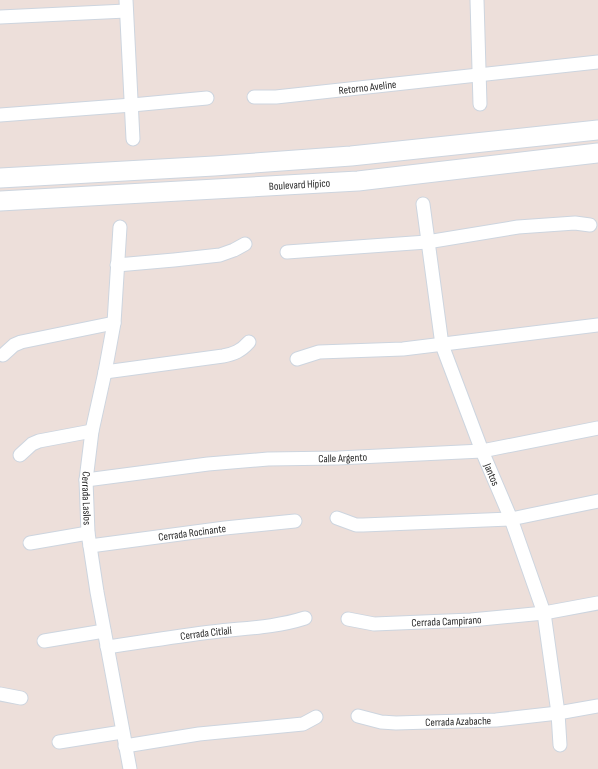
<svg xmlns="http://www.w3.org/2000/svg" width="598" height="769" font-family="'Sofia Sans Condensed',sans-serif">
<rect width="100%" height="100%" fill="#eddfda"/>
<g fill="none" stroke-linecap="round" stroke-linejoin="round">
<g stroke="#cdd5df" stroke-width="15">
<g id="street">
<path d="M126 0 133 139"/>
<path d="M477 0 480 104"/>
<path d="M0 17 126 11"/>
<path id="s1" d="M254 97H276L598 62"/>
<path d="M0 115 132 105 207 98"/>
<path id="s2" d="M423 204 442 345 482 451 511 519 544 613 558 713 560 745"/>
<path id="s3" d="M120 227 114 323 105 372 92 431 86 480 88 533 97 592 130 769"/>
<path d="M287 252 427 242 518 227 575 223 590 225"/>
<path d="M117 265 174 260 220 255 234 250 245 244"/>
<path d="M3 355 14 345 21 342 114 323"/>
<path d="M297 359 319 352 403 349 598 325"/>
<path d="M105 372 223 356C234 354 241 351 249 342"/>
<path d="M20 455 32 444 39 441 92 431"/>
<path id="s4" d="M86 480 208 464 268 459 338 458 482 451 598 428"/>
<path d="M337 518 356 525H363L511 519 598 501"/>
<path d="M30 543 88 533"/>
<path id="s5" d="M90 546 225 528 295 521"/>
<path id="s6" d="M348 619 374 624 471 620 544 613 598 603"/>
<path d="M44 641 104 631"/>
<path id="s7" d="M107 647C144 642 182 635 220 631 248 628 277 627 305 618"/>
<path d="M0 694 21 698"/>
<path id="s8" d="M358 716 381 722 396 723 496 720 558 713 598 706"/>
<path d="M59 742 122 732"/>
<path d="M125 746 199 734 303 724 316 717"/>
</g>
</g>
<g stroke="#cdd5df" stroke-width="21">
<g id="secondary">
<path d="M0 178 214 166 351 156 598 130"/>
<path id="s9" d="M0 201 358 181 598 153"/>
</g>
</g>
<use href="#street" stroke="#fff" stroke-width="13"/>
<use href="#secondary" stroke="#fff" stroke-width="19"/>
</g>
<g text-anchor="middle" stroke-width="4" stroke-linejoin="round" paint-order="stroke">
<g font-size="11" fill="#292929" stroke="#fff">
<text dy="4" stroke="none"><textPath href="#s1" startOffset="114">Retorno Aveline</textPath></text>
<text dy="4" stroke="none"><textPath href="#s9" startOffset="300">Boulevard Hípico</textPath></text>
<text dy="4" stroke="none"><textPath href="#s4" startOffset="258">Calle Argento</textPath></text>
<text dy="4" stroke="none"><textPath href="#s2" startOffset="281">Jantos</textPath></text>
<text dy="4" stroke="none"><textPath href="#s3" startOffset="274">Cerrada Laslos</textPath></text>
<text dy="4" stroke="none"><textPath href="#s5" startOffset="103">Cerrada Rocinante</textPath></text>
<text dy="4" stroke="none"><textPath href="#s6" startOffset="99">Cerrada Campirano</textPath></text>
<text dy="4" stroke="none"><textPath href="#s7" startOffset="100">Cerrada Citlali</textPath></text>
<text dy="4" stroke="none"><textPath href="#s8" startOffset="101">Cerrada Azabache</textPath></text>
</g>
</g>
</svg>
